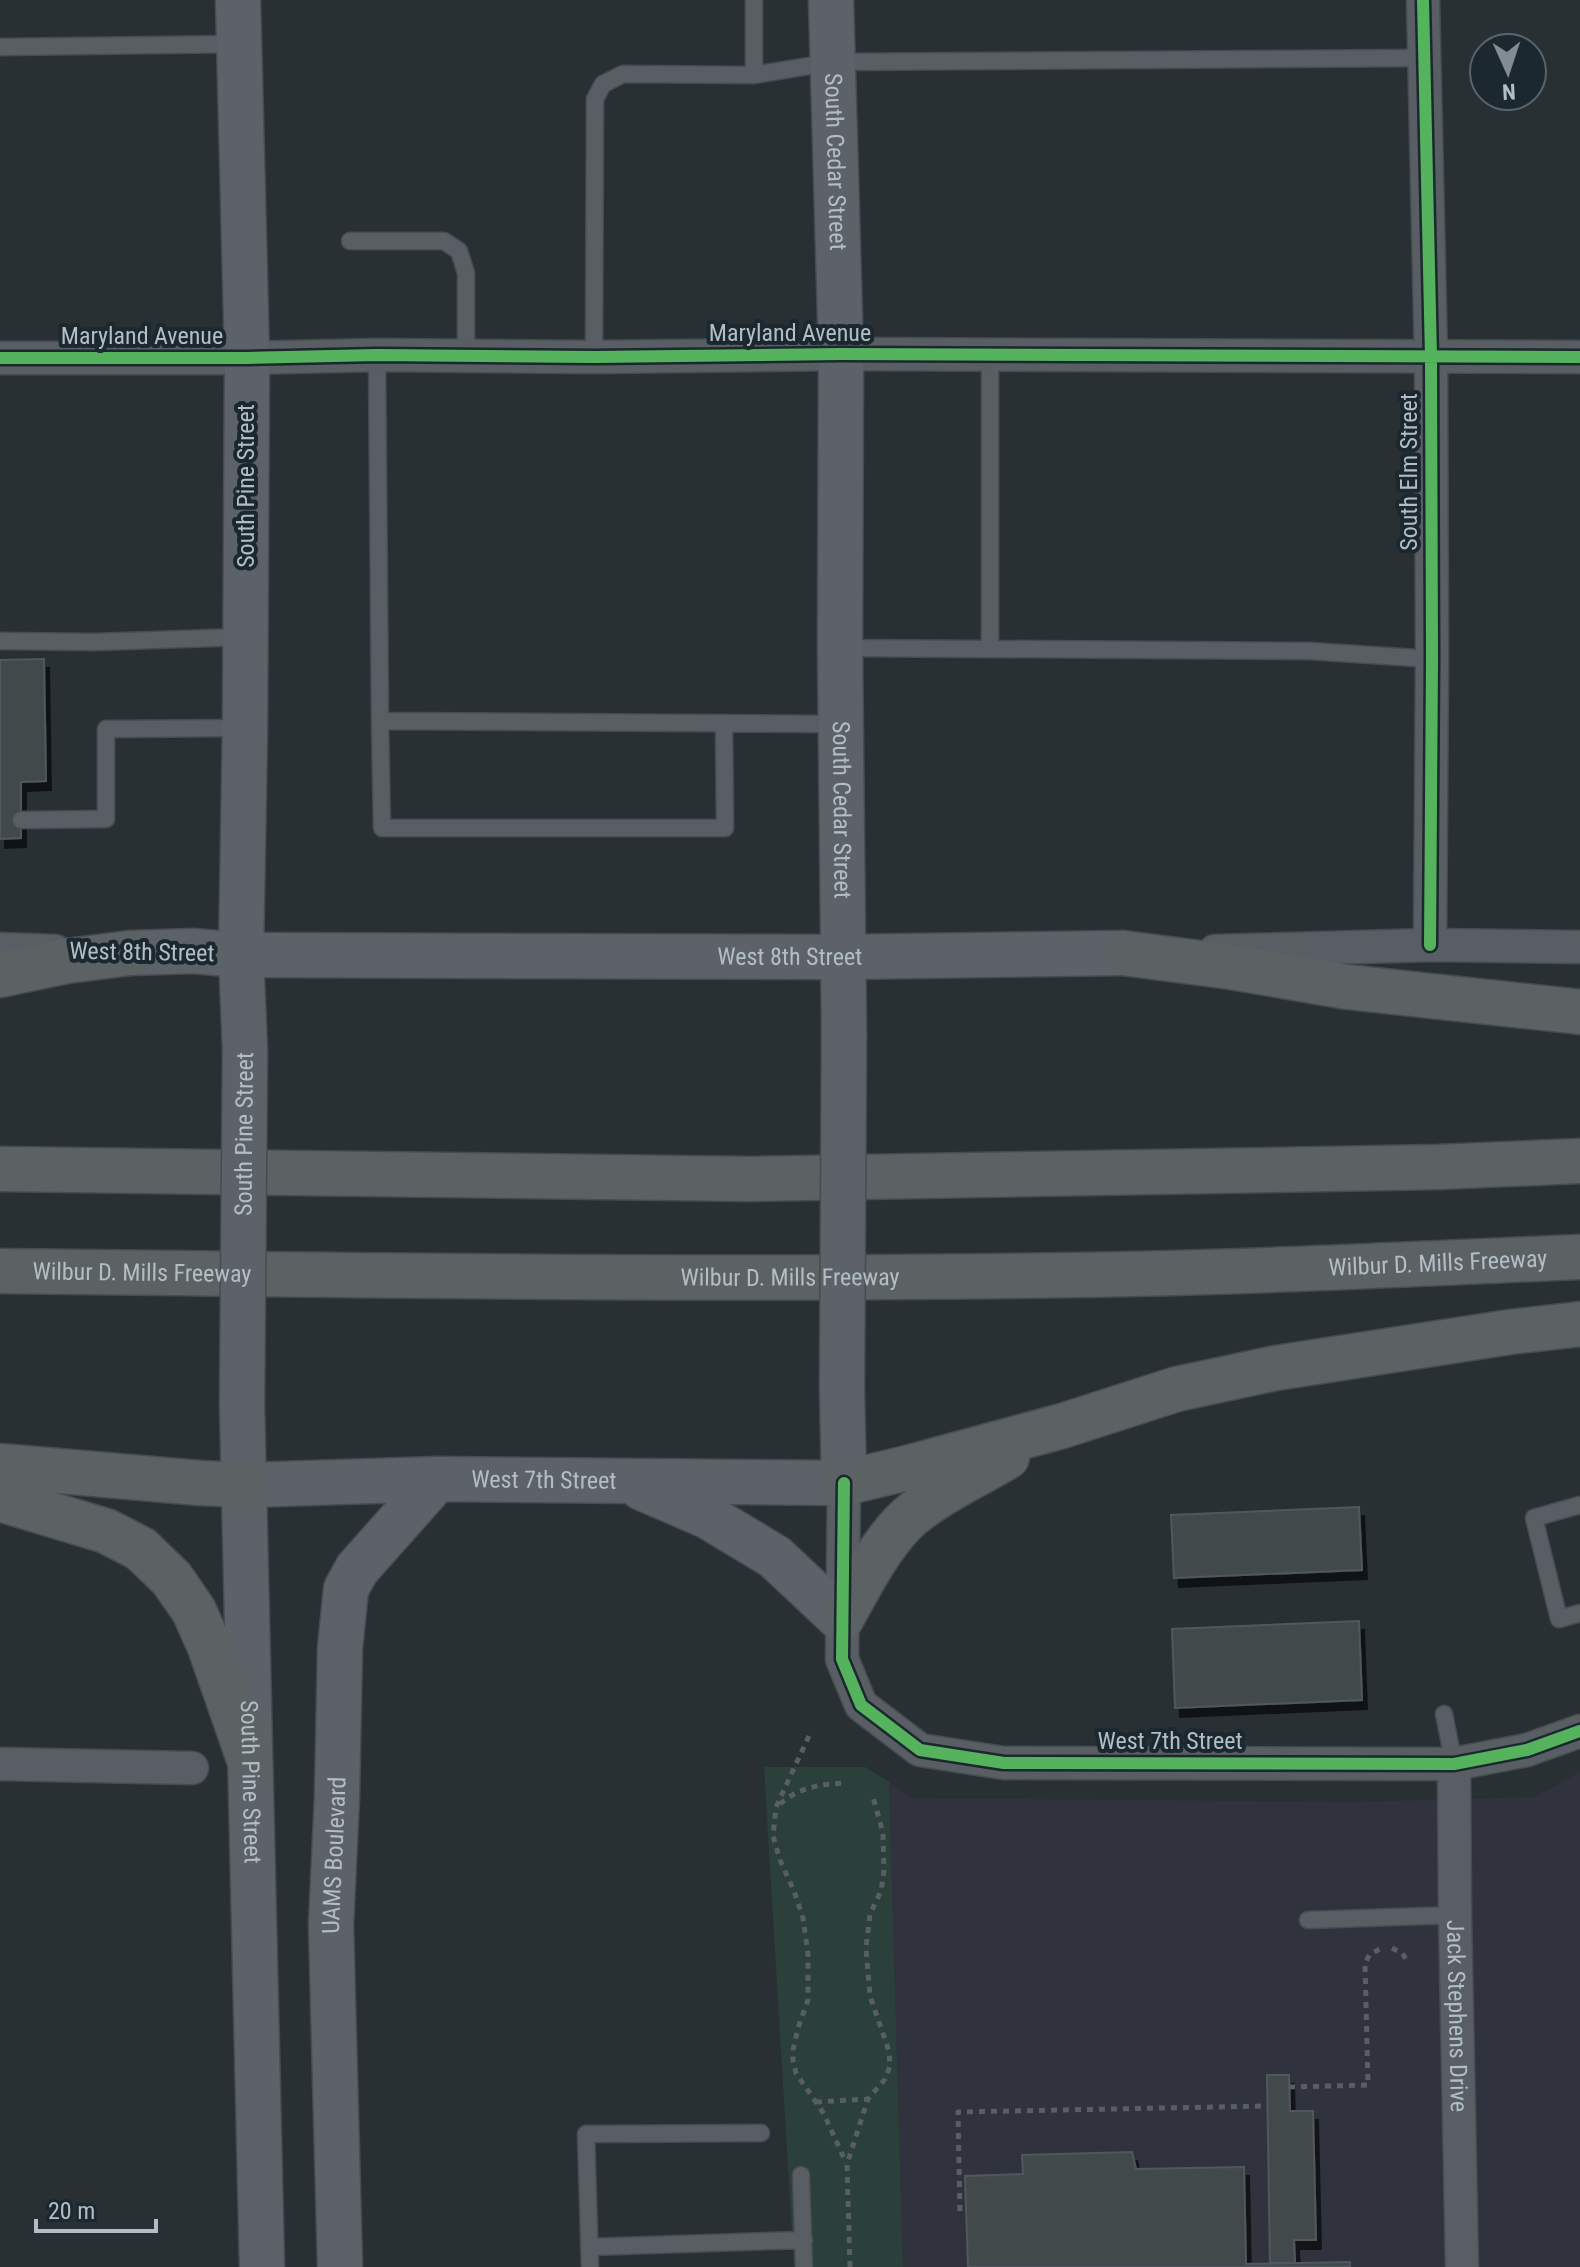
<svg xmlns="http://www.w3.org/2000/svg" width="1580" height="2267" font-family="'Roboto Condensed',sans-serif">
<defs>
<filter id="shadow"><feDropShadow dx="5" dy="9" stdDeviation="0" flood-color="#0009"/></filter>
</defs>
<rect width="100%" height="100%" fill="#283034"/>
<path fill="#30333d" d="M1580 1772V2267H903L889 1782 912 1798 1354 1802 1535 1797Z"/>
<path fill="#2b3f3b" d="M764 1767H865L889 1782 903 2267H794Z"/>
<path fill="#42494c" stroke="#50585c" stroke-width="2" filter="url(#shadow)" d="M44 659 46 781 21 782V838L0 839V660Z
M1359 1507 1362 1570 1174 1578 1171 1515Z
M1359 1621 1362 1700 1175 1708 1172 1629Z
M1267 2075H1289L1290 2111H1313L1316 2240H1294L1295 2263H1270Z
M1132 2152 1136 2169 1244 2167 1246 2264 1350 2262V2267H968L965 2176 1023 2174 1022 2155Z"/>
<g fill="none" stroke-linecap="round" stroke-linejoin="round">
<g stroke="#464c4f" stroke-width="19">
<path id="lane" d="M754 0V75L833 62 1424 58
M0 47 238 44
M350 241H444L459 251 466 273V356
M377 355 380 721
M594 357 595 99 603 84 623 74 754 75
M0 641 96 642 242 637
M990 647V355
M842 648 1309 651 1432 659
M724 724 725 828H382L380 721 840 724
M21 820 106 819V729L244 728
M1580 1505 1534 1518 1559 1619 1580 1613
M1444 1714 1454 1764
M1308 1920 1455 1915
M801 2175 804 2267
M589 2247 804 2240
M590 2267 586 2134 761 2133"/>
</g>
<g stroke="#464c4f" stroke-width="35">
<g id="street">
<path d="M1423 0 1431 358 1432 659 1430 945"/>
<path d="M0 358H247L377 355 594 357 841 354 1580 357"/>
<path d="M0 949 55 951"/>
<path d="M1215 951 1430 945 1580 947"/>
<path d="M844 1483 842 1659 861 1705 920 1750 1004 1763 1454 1764 1527 1750 1580 1731"/>
<path d="M0 1764 192 1768"/>
<path id="s1" d="M1454 1764 1455 1915 1462 2267"/>
</g>
</g>
<g stroke="#464c4f" stroke-width="47">
<g id="secondary">
<path d="M238 0 247 358 245 727 241 955 245 1051"/>
<path id="s2" d="M831 0 841 354 840 648 844 1032"/>
<path id="s3" d="M130 953 193 951 241 955 843 957 1123 953"/>
<path id="s4" d="M242 1404 262 2267"/>
<path id="s5" d="M244 1485 437 1479 844 1483 842 1389"/>
<path d="M642 1488 707 1516 775 1557 841 1619"/>
<path id="s6" d="M340 2267 331 1925 337 1797 340 1648 346 1589 357 1569 437 1479"/>
</g>
</g>
<g stroke="#454c50" stroke-width="47">
<g id="highway">
<path d="M1123 953 1231 967 1348 987 1580 1012"/>
<path d="M0 975 67 961 130 953"/>
<path d="M0 1169 751 1179 1438 1167 1580 1161"/>
<path id="s7" d="M0 1271C357 1275 715 1281 1072 1275 1242 1273 1411 1264 1580 1257"/>
<path d="M0 1466 200 1483 244 1485"/>
<path d="M844 1483 907 1468 1062 1426 1177 1389 1276 1368 1510 1332 1580 1324"/>
<path d="M0 1499 106 1531 141 1549 172 1579 194 1611 210 1647 250 1762"/>
<path d="M841 1619C860 1586 876 1552 902 1524 927 1498 975 1476 1007 1457"/>
</g>
</g>
<path stroke="#585e61" stroke-width="5" stroke-dasharray="6 6" stroke-linecap="butt" d="M809 1736 776 1807 773 1836 780 1860 794 1891 803 1918 808 1954V2000L798 2028 793 2050V2061L796 2073 824 2114 846 2163
M780 1804C799 1787 821 1784 847 1783
M1392 1948 1402 1953 1408 1962
M1289 2087 1368 2085 1365 1963 1370 1954 1382 1948
M816 2102 868 2099
M960 2211 958 2112 1267 2106
M850 2267 847 2164 868 2099 885 2079 890 2066 889 2051 870 1996 866 1948 870 1914 881 1891 884 1870 883 1833 873 1797"/>
<use href="#lane" stroke="#585e63" stroke-width="16"/>
<use href="#street" stroke="#585e63" stroke-width="32"/>
<use href="#secondary" stroke="#5c6268" stroke-width="44"/>
<use href="#highway" stroke="#5c6163" stroke-width="44"/>
<g stroke="#464c4f" stroke-width="47" stroke-linecap="butt">
<g id="secondary-bridge">
<path d="M842 1389 844 1032"/>
<path id="s8" d="M242 1404 245 1051"/>
</g>
</g>
<use href="#secondary-bridge" stroke="#5c6268" stroke-width="44"/>
<g stroke="#1c282f" stroke-width="17">
<path id="cycleway" d="M1423 0 1431 358 1432 659 1430 945
M0 358H247L377 355 594 357 841 354 1580 357
M844 1483 842 1659 861 1705 920 1750 1004 1763 1454 1764 1527 1750 1580 1731"/>
</g>
<use href="#cycleway" stroke="#56b35d" stroke-width="12"/>
</g>
<g text-anchor="middle" stroke-width="8" stroke-linejoin="round" paint-order="stroke">
<g font-size="24" fill="#b2bec6" stroke="#1c282f">
<text dy="8" stroke="none"><textPath href="#s2" startOffset="162">South Cedar Street</textPath></text>
<text x="790" y="341">Maryland Avenue</text>
<text x="142" y="344">Maryland Avenue</text>
<text transform="translate(1409 472) rotate(-90)" y="8">South Elm Street</text>
<text transform="translate(246 486) rotate(-90)" y="8">South Pine Street</text>
<text dy="8" stroke="none"><textPath href="#s2" startOffset="810">South Cedar Street</textPath></text>
<text transform="translate(142 952) rotate(1)" y="8">West 8th Street</text>
<text dy="8" stroke="none"><textPath href="#s3" startOffset="660">West 8th Street</textPath></text>
<text dy="8" stroke="none"><textPath href="#s8" startOffset="270">South Pine Street</textPath></text>
<text dy="8" stroke="none"><textPath href="#s7" startOffset="1438">Wilbur D. Mills Freeway</textPath></text>
<text dy="8" stroke="none"><textPath href="#s7" startOffset="142">Wilbur D. Mills Freeway</textPath></text>
<text dy="8" stroke="none"><textPath href="#s7" startOffset="790">Wilbur D. Mills Freeway</textPath></text>
<text dy="8" stroke="none"><textPath href="#s5" startOffset="300">West 7th Street</textPath></text>
<text x="1170" y="1749">West 7th Street</text>
<text dy="8" stroke="none"><textPath href="#s4" startOffset="378">South Pine Street</textPath></text>
<text dy="8" stroke="none"><textPath href="#s6" startOffset="412">UAMS Boulevard</textPath></text>
<text dy="8" stroke="none"><textPath href="#s1" startOffset="252">Jack Stephens Drive</textPath></text>
</g>
</g>
<g transform="translate(1508 72) rotate(177)"><circle r="38" fill="#1c282f" stroke="#58646b" stroke-width="2"/>
<path d="M0-6L14 30L0 20L-14 30Z" fill="#828c93"/>
<text y="-12" font-size="22" font-weight="bold" text-anchor="middle" fill="#b2bec6">N</text>
</g>
<path d="M36 2219v12h120v-12" fill="none" stroke="#b2bec6" stroke-width="4"/>
<text x="48" y="2219" font-size="24" fill="#b2bec6" stroke="#1c282f" stroke-width="6" paint-order="stroke">20 m</text>
</svg>
